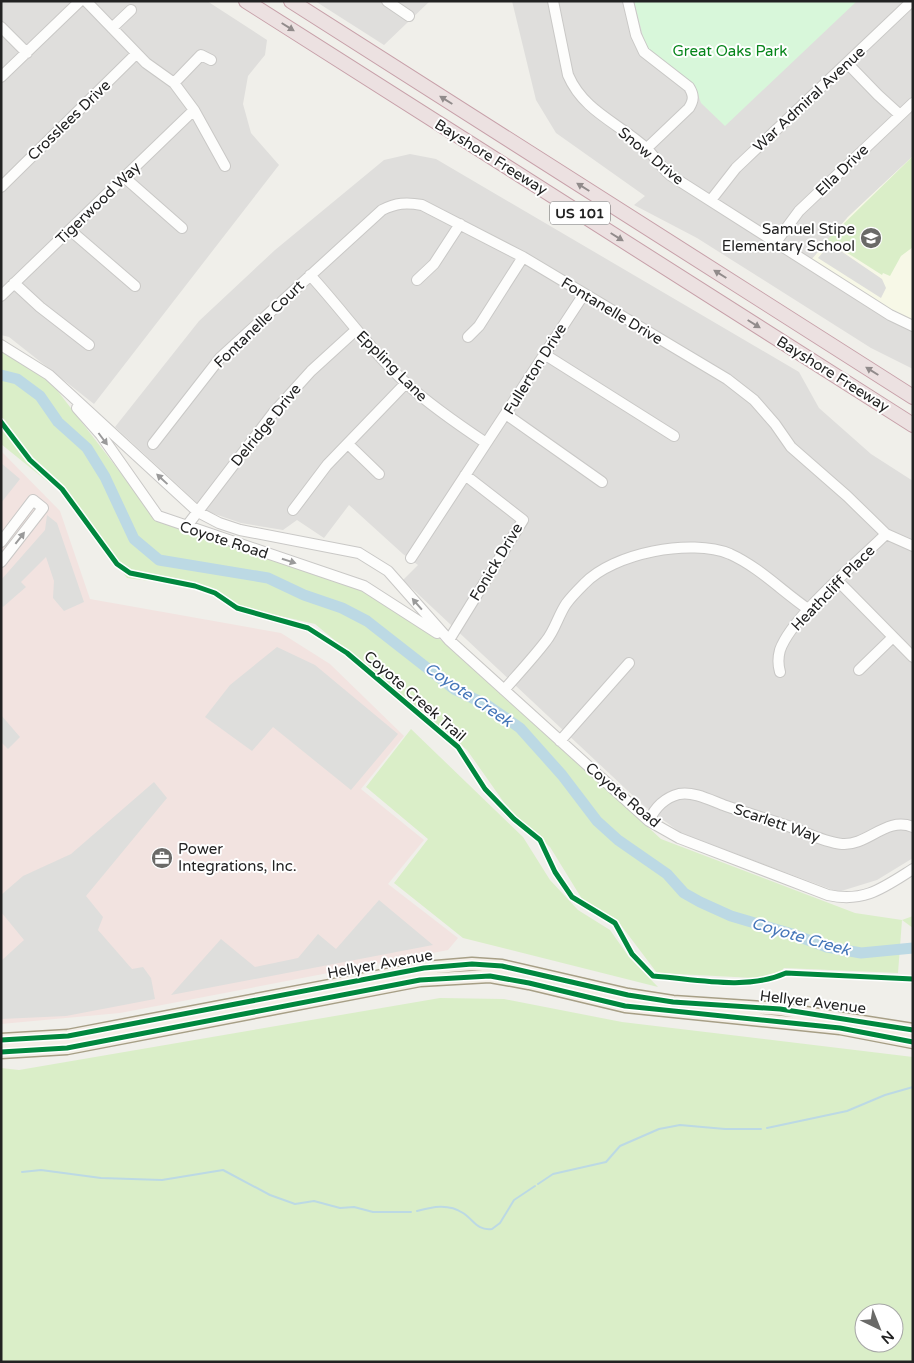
<svg xmlns="http://www.w3.org/2000/svg" width="914" height="1363" font-family="'Varela Round',sans-serif">
<rect width="100%" height="100%" fill="#f0efea"/>
<path fill="#dfdedc" d="M1 1H207L267 40 265 55 248 76 243 104 251 133 279 165 94 404 9 337 1 335Z
M315 1H430L384 45Z
M512 1H913V156L848 217 812 259 888 308 913 320V369L871 348 697 238 634 205 645 196 556 133 536 100Z
M410 154 436 159 799 372 819 408 871 454 913 481V858L877 880 838 892 681 833 644 806 403 580 418 565 403 554 349 505 324 538 297 520 283 530 241 523 206 511 115 427 199 321 275 250 384 160Z"/>
<path fill="#f2e3e0" d="M1 451 60 511 90 599 281 633 330 664 404 736 361 789 424 840 388 884 458 938 448 950 120 1013 1 1024Z"/>
<path fill="#f7f8e7" d="M913 156V320L888 308 812 259 848 217Z"/>
<path fill="#dededc" d="M832 248 838 249 882 279 886 288 881 298 818 258 824 251Z
M1 463 20 479 1 503Z
M47 515 57 523 84 602 64 611 53 598 54 581 46 557 21 582 26 587 3 607 1 605V580L45 530Z
M277 647 315 665 398 734 351 790 273 727 252 751 205 717 230 685Z
M1 715 20 737 8 749 1 742Z
M154 782 167 798 86 896 103 917 98 930 132 969 143 967 151 978 155 999 66 1016 1 1019V961L24 940 1 912V895L23 876 71 854Z
M379 900 433 945 171 995 221 939 255 967 298 958 318 934 336 949Z"/>
<path fill="#daeec8" fill-rule="evenodd" d="M913 156V247L901 256 890 276 883 273 882 275 827 240Z
M1 349 50 381 157 520 361 589 447 644 661 839 855 913 902 920 913 916V928L902 920 898 973 784 968 774 979 657 973 617 920 582 899 550 847 510 811 467 750 315 624 237 606 212 589 127 578 64 495 1 444Z
M411 729 523 837 550 880 578 910 610 930 629 957 658 987 463 938 394 883 428 839 366 787Z
M440 998 504 999 622 1022 913 1057V1362H1V1068L19 1070ZM864 1313H894V1343H864Z"/>
<path fill="#d8f7da" d="M634 1H857L725 126 701 103 696 89 646 48Z"/>
<g fill="none" stroke-linecap="round" stroke-linejoin="round">
<path stroke="#bcd9e4" stroke-width="2" d="M767 1128 847 1111 885 1095 913 1087
M22 1172 41 1170 101 1178 162 1180 223 1170 270 1195 295 1204 314 1201 340 1208 354 1207 373 1212H411
M538 1184 553 1174 606 1162 620 1146 659 1129 680 1125 725 1129H761
M417 1211C432 1207 448 1203 463 1213 474 1220 477 1231 492 1229L500 1223 514 1200 535 1186"/>
<path stroke="#bcd9e4" stroke-width="11" d="M1 375 17 379 40 396 58 422 87 448 105 477 134 539 159 560 268 578 304 595 342 608 367 621 454 689 487 705 520 728 562 775 597 821 618 840 667 874 684 893 700 902 731 916 792 934 827 947 861 953 913 948"/>
<g stroke="#c9c8c6" stroke-width="12">
<path id="minor" d="M86 1 146 63 174 83 194 110 225 166
M387 1 409 16
M553 1 568 75C584 112 619 123 647 149 655 157 661 167 670 175L890 315 913 326
M628 1 636 35 644 52 689 87C694 95 694 100 689 108L646 149
M1 27 27 53
M112 28 131 10
M847 63 878 95 900 115
M1 77 80 1
M174 83 201 55 211 60
M124 177 182 228
M1 187 136 54
M711 200 736 168 912 1
M70 230 135 286
M776 242 799 211 913 103
M310 275C343 311 371 351 407 384 431 406 459 425 486 443
M417 280 434 264 460 224
M14 283 40 307 89 345
M1 296 194 110
M468 337 479 326 523 257
M1 345 49 375 198 512 219 523 240 530 359 553 388 571 449 640 649 821 679 838 828 895C864 903 883 888 913 869
M544 354 674 436
M77 408 101 435 158 516 364 586 437 633
M507 415 602 482
M153 444 220 358 382 210C396 203 406 202 422 205L523 257 727 379 754 400 775 424 791 447 847 496 886 534 913 546
M348 444 379 474
M293 510 327 465 406 383
M186 527 274 412 311 371 356 330
M1 542 33 500 43 508 1 562
M411 558 584 294
M838 581 913 657
M449 640 523 520 465 475
M859 670 892 638
M780 672C778 665 778 657 780 650 792 616 859 561 886 534
M504 690C518 674 533 658 546 641 555 630 558 616 566 604 571 597 578 590 584 584 613 553 691 538 730 554 759 567 783 592 808 609
M560 741 629 663
M649 821C655 807 664 798 679 794 694 791 712 801 726 806 747 813 767 819 788 826 805 832 823 842 842 844 868 846 886 816 913 827"/>
</g>
<g stroke="#a79f86" stroke-width="15">
<path id="major" d="M1 1040 68 1036 424 968 472 964 502 966 628 995 673 1002 780 1009 913 1030
M1 1052 67 1048 420 980 490 976 529 983 625 1006 840 1028 913 1042"/>
</g>
<g stroke="#c7a0a9" stroke-width="16">
<path id="highway" d="M246 1 913 425
M291 1 913 397"/>
</g>
<use href="#minor" stroke="#fdfdfc" stroke-width="10"/>
<use href="#major" stroke="#f3eee6" stroke-width="12"/>
<use href="#highway" stroke="#ece1e1" stroke-width="14"/>
<g stroke="#fff" stroke-width="8">
<path id="cycleway" d="M1 422 30 460 62 489 117 564 130 573 195 586 215 593 237 608 308 628 347 653 458 747 485 789 514 819 540 840 555 872 572 897 615 923 632 954 653 976C695 979 746 991 786 973L913 979
M1 1040 68 1036 424 968 472 964 502 966 628 995 673 1002 780 1009 913 1030
M1 1052 67 1048 420 980 490 976 529 983 625 1006 840 1028 913 1042"/>
</g>
<use href="#cycleway" stroke="#00873e" stroke-width="5"/>
</g>
<defs><path id="oneway-solid" d="M-6-.8H1V-3.2L6.5 0L1 3.2V.8H-6Z" transform="scale(1.25)"/></defs>
<g fill="#918b8b">
<use href="#oneway-solid" transform="translate(288 27) rotate(32)"/>
<use href="#oneway-solid" transform="translate(446 100) rotate(-148)"/>
<use href="#oneway-solid" transform="translate(583 187) rotate(-148)"/>
<use href="#oneway-solid" transform="translate(617 237) rotate(32)"/>
<use href="#oneway-solid" transform="translate(720 274) rotate(-148)"/>
<use href="#oneway-solid" transform="translate(754 324) rotate(32)"/>
<use href="#oneway-solid" transform="translate(872 371) rotate(-148)"/>
</g>
<g fill="#9a9a9a">
<use href="#oneway-solid" transform="translate(103 439) rotate(53)"/>
<use href="#oneway-solid" transform="translate(162 479) rotate(-137)"/>
<use href="#oneway-solid" transform="translate(20 538) rotate(-52)"/>
<use href="#oneway-solid" transform="translate(289 561) rotate(18)"/>
<use href="#oneway-solid" transform="translate(417 604) rotate(-131)"/>
</g>
<defs>
<g id="school-disc" transform="scale(1.125)"><circle r="9.5" fill="#6a6a68" stroke="#fff"/><path d="M0-5L7-2L0 1L-7-2ZM-4 1L0 2.5L4 1V4Q0 6-4 4Z" fill="#fff"/></g>
<g id="office-disc" transform="scale(1.125)"><circle r="9.5" fill="#6a6a68" stroke="#fff"/><path d="M-6-3h4V-5.5h4V-3h4V5H-6ZM-1-4.5V-3h2v-1.5ZM-6 0V1H6V0Z" fill="#fff"/></g>
</defs>
<g fill-rule="evenodd">
<use href="#school-disc" x="871" y="238"/>
<use href="#office-disc" x="162" y="858"/>
</g>
<g text-anchor="middle" stroke-width="4" stroke-linejoin="round" paint-order="stroke">
<rect fill="#fff" stroke="#646464" stroke-width="1" x="550" y="201.5" width="60" height="23" rx="4"/>
<g font-size="14" font-weight="bold" fill="#222">
<text x="580" y="218">US 101</text>
</g>
<g font-size="15" fill="#06851a" stroke="#fff">
<text x="730" y="56">Great Oaks Park</text>
</g>
<g font-size="15" fill="#222" stroke="#fff">
<text transform="translate(809 99) rotate(-43)" y="5">War Admiral Avenue</text>
<text transform="translate(69 120) rotate(-44)" y="5">Crosslees Drive</text>
<text transform="translate(651 156) rotate(40)" y="5">Snow Drive</text>
<text transform="translate(491 157) rotate(32)" y="5">Bayshore Freeway</text>
<text transform="translate(842 170) rotate(-44)" y="5">Ella Drive</text>
<text transform="translate(98 203) rotate(-44)" y="5">Tigerwood Way</text>
<text transform="translate(612 311) rotate(31)" y="5">Fontanelle Drive</text>
<text transform="translate(259 324) rotate(-44)" y="5">Fontanelle Court</text>
<text transform="translate(392 366) rotate(45)" y="5">Eppling Lane</text>
<text transform="translate(535 369) rotate(-58)" y="5">Fullerton Drive</text>
<text transform="translate(833 374) rotate(32)" y="5">Bayshore Freeway</text>
<text transform="translate(266 425) rotate(-51)" y="5">Delridge Drive</text>
<text transform="translate(224 540) rotate(18)" y="5">Coyote Road</text>
<text transform="translate(496 562) rotate(-59)" y="5">Fonick Drive</text>
<text transform="translate(833 588) rotate(-46)" y="5">Heathcliff Place</text>
<text transform="translate(415 696) rotate(41)" y="5">Coyote Creek Trail</text>
<text transform="translate(623 795) rotate(40)" y="5">Coyote Road</text>
<text transform="translate(777 823) rotate(19)" y="5">Scarlett Way</text>
<text transform="translate(380 964) rotate(-10)" y="5">Hellyer Avenue</text>
<text transform="translate(813 1002) rotate(7)" y="5">Hellyer Avenue</text>
</g>
<g font-size="15" fill="#222" stroke="#fff" text-anchor="end">
<text x="855" y="234">Samuel Stipe<tspan x="855" dy="17">Elementary School</tspan></text>
<text x="178" y="854" text-anchor="start">Power<tspan x="178" dy="17">Integrations, Inc.</tspan></text>
</g>
<g font-size="16" font-style="italic" fill="#4677b9" stroke="#fff">
<text transform="translate(469 694) rotate(34)" y="6">Coyote Creek</text>
<text transform="translate(801 936) rotate(16)" y="6">Coyote Creek</text>
</g>
</g>
<rect width="914" height="1363" fill="none" stroke="#222222" stroke-width="5"/>
<g transform="translate(879 1328) rotate(137)"><circle r="24" fill="#ffffff" stroke="#a7a7a7"/>
<path d="M0-4L9 19L0 12L-9 19Z" fill="#6a6a68"/>
<text y="-8" font-size="14" font-weight="bold" text-anchor="middle" fill="#222222">N</text>
</g>
</svg>
